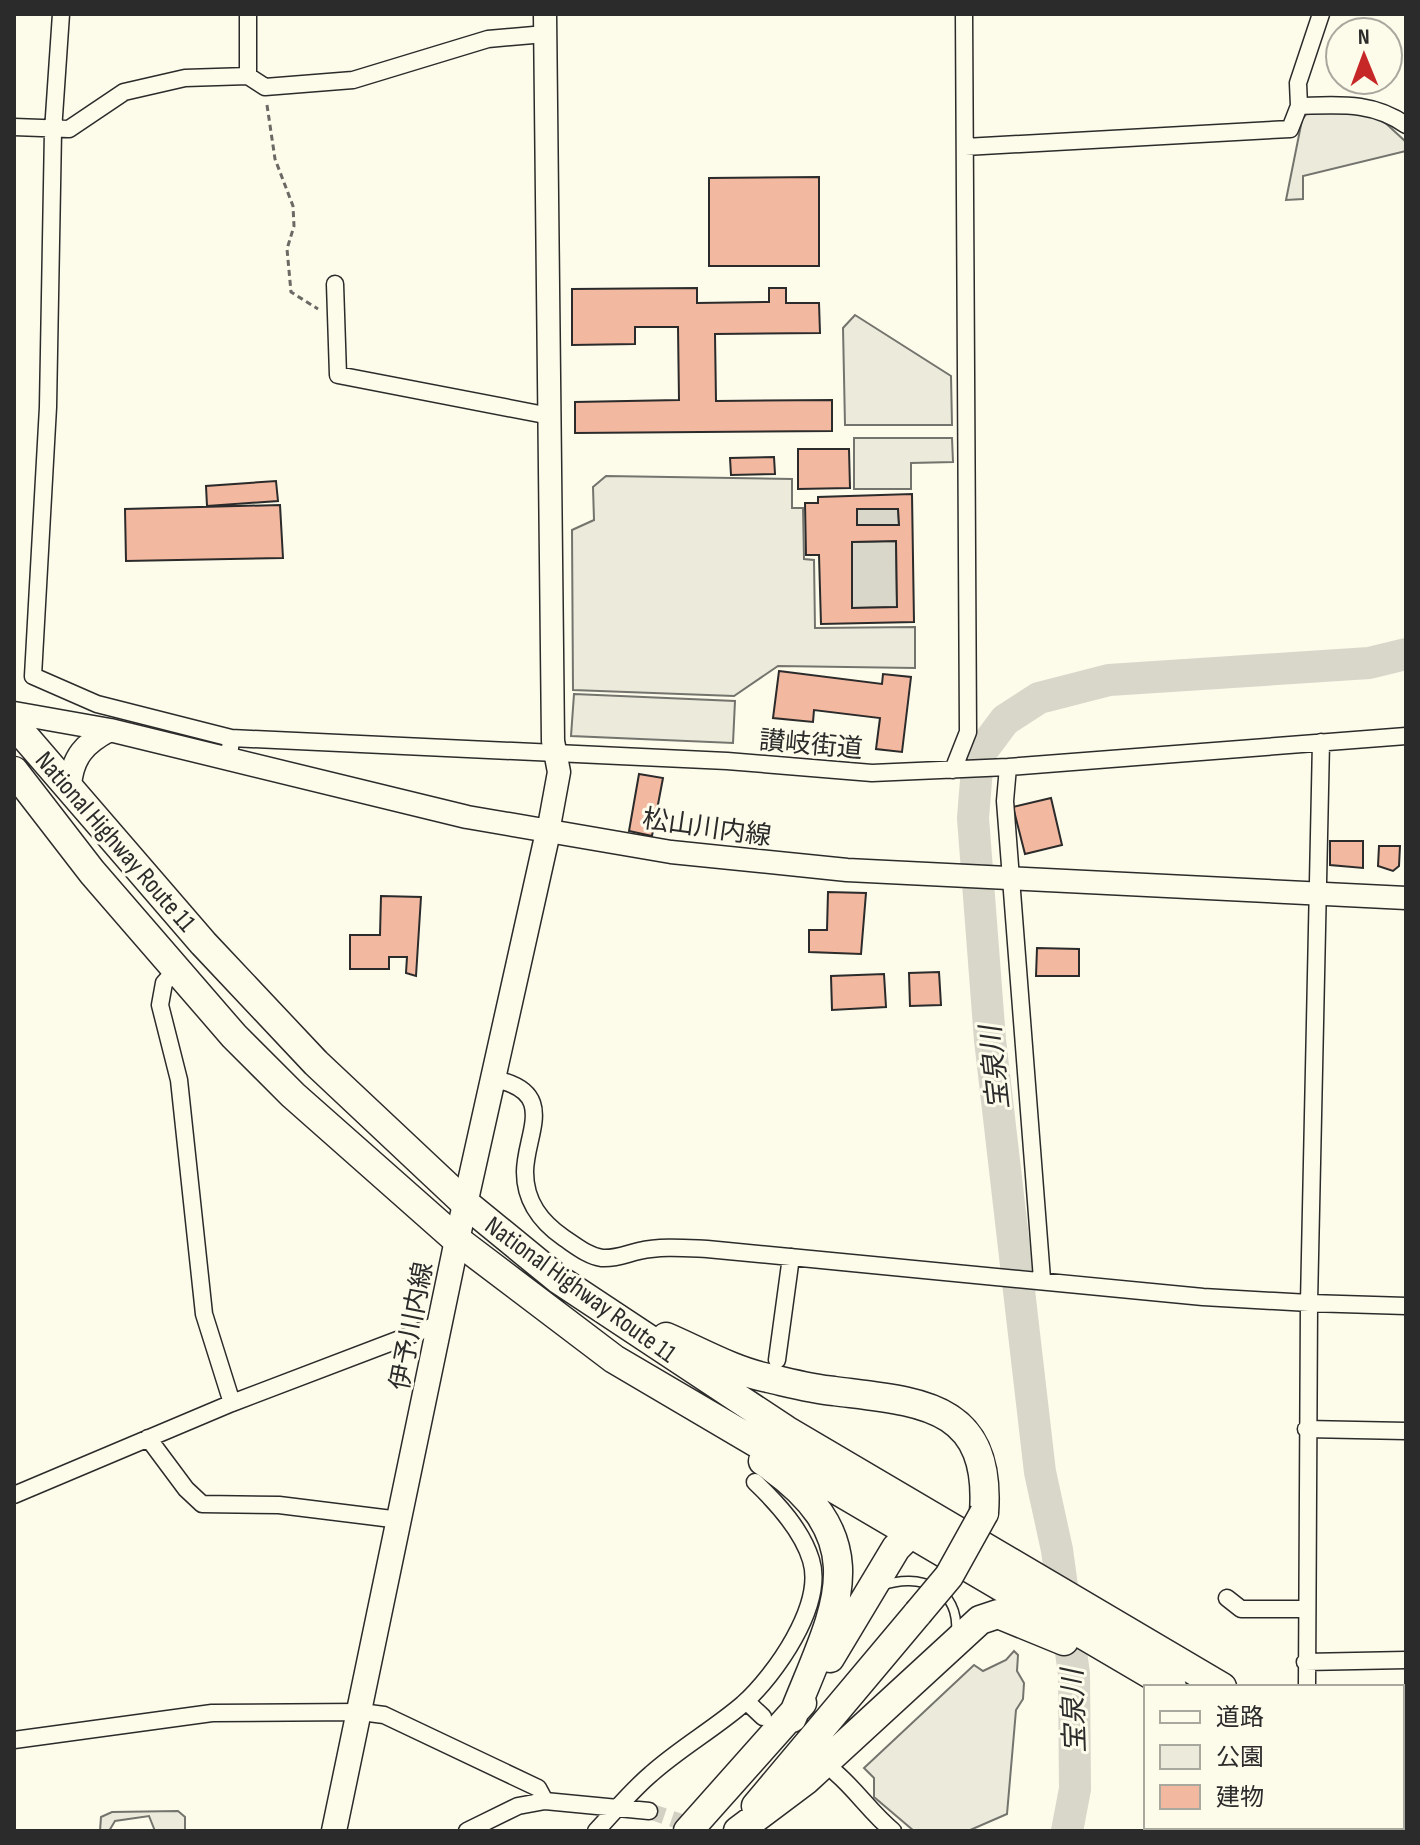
<svg xmlns="http://www.w3.org/2000/svg" width="1420" height="1845" font-family="'Sofia Sans Condensed','Noto Sans JP',sans-serif">
<rect width="100%" height="100%" fill="#fdfbea"/>
<path fill="#ecebdb" stroke="#74746e" stroke-width="2" d="M1359 112 1380 118 1406 142V151L1303 176V199L1286 200 1302 120 1307 113Z
M606 476 792 479V508H803L804 559 814 560 815 628 915 627V668L778 666 734 696 573 690 572 530 594 520 593 487Z
M178 1811 185 1817V1831H155L149 1816 115 1821 109 1831H100L101 1817 112 1812Z"/>
<path fill="#eceadb" stroke="#74746e" stroke-width="2" d="M855 315 951 376 952 425H845L843 328Z
M854 438H952L953 462 911 463V489H854Z
M574 694 735 701 733 743 571 736Z
M1014 1651 1018 1655 1017 1671 1024 1683 1023 1699 1016 1710 1007 1814 968 1831H914L874 1797V1778L864 1768 974 1665 983 1671 1006 1660Z"/>
<path fill="#d8d7c9" stroke="#74746e" stroke-width="2" d="M857 509H898L899 525H857Z
M896 541 897 607 852 608V542Z"/>
<g fill="none" stroke-linecap="round" stroke-linejoin="round">
<path stroke="#d8d7c9" stroke-width="32" d="M1067 1831 1075 1789 1074 1674 1057 1550 1040 1472 990 1040 973 818 978 756 1005 720 1039 698 1109 680 1369 663 1406 654"/>
</g>
<path fill="#f2b8a0" stroke="#2b2b2b" stroke-width="2" fill-rule="evenodd" d="M819 177V266H709V178Z
M697 288V303L769 302V288H786V303H819L820 333 715 334 716 401 832 400V431L575 433V402L679 400 678 327H635V344L572 345V289Z
M798 449H849L850 488 798 489Z
M774 457 775 474 731 475 730 458Z
M276 481 278 501 207 506 206 486Z
M912 494 914 622 821 624 819 555H806L805 503H818V497ZM857 509H898L899 525H857ZM896 541 897 607 852 608V542Z
M280 505 283 558 126 561 125 509Z
M779 671 882 684 883 674 911 677 902 752 876 749 880 718 814 710 813 722 773 718Z
M639 774 663 778 652 836 629 831Z
M1051 798 1062 845 1025 854 1013 807Z
M1330 841H1363V868L1330 865Z
M1379 846H1400L1399 866 1393 871 1378 866Z
M828 892 866 893 861 954 809 952V930H827Z
M381 896 421 897 416 976 406 973 407 957H389V969H350V935H380Z
M1037 948 1079 949V976H1036Z
M939 972 941 1005 910 1006 909 973Z
M884 974 886 1007 832 1010 831 976Z"/>
<g fill="none" stroke-linecap="round" stroke-linejoin="round">
<path stroke="#d3d1c4" stroke-width="16" stroke-dasharray="16 8" stroke-linecap="butt" d="M649 1811 708 1831"/>
<g stroke="#2b2b2b" stroke-width="11">
<path id="lane" d="M882 1586C919 1572 960 1588 956 1633"/>
</g>
<g stroke="#2b2b2b" stroke-width="19">
<path id="street" d="M61 14 53 131 48 407 33 676 97 704 231 738
M248 76V14
M1299 106 1298 83 1321 14
M14 127 69 129 124 92 185 78 248 76 265 87 353 80 488 39 545 34
M965 147 1290 129 1299 106C1339 105 1372 101 1406 125
M335 284 338 375 550 416
M1321 742 1309 1303 1406 1306
M229 758 231 738 727 761 872 773 1008 767 1406 736
M1008 767 1005 801 1042 1279
M953 770 968 732 964 14
M176 970 164 983 160 1005 179 1080 204 1314 232 1403
M494 1079C559 1092 525 1134 525 1172 525 1202 541 1222 564 1238 576 1246 588 1256 602 1258 616 1259 626 1254 639 1251 661 1246 684 1248 707 1249L1203 1297 1309 1303 1307 1687
M777 1360 791 1257
M1306 1429 1406 1431
M148 1438 186 1489 202 1504 279 1505 400 1520
M14 1495 232 1403 442 1323
M1227 1598 1241 1609H1305
M1305 1662 1406 1660
M746 1701 763 1717
M1402 1736H1406
M14 1740 212 1713 361 1712 384 1715 538 1788 545 1801
M836 1773C857 1791 871 1813 893 1831
M467 1831 518 1806 545 1801 649 1811
M596 1831C614 1812 631 1791 651 1774 680 1748 714 1729 743 1704 775 1675 825 1605 811 1560 802 1530 777 1503 755 1482
M1308 1831V1827"/>
</g>
<g stroke="#2b2b2b" stroke-width="25">
<path id="secondary" d="M545 14 553 741 559 772 548 832
M14 713 110 730 467 817 671 852 847 870 1406 898
M70 786C72 757 85 743 110 730"/>
</g>
<g stroke="#2b2b2b" stroke-width="27">
<path id="primary" d="M334 1831 457 1240 548 832"/>
</g>
<g stroke="#2b2b2b" stroke-width="31">
<path id="highway" d="M14 724 203 943 316 1063 465 1203 558 1279 786 1430 1222 1687
M14 771 92 872 234 1036 293 1095 457 1240 614 1359 1172 1687
M666 1337C699 1351 733 1371 768 1378 790 1383 812 1389 834 1391 919 1402 992 1403 984 1513
M763 1461C882 1542 834 1611 792 1718
M830 1658 896 1548 911 1533 927 1526
M1402 1791 1406 1794
M756 1806 918 1613
M1402 1818 1406 1821
M688 1831 802 1703
M738 1831 806 1780 980 1620 998 1614 1064 1641"/>
</g>
<path stroke="#6a6964" stroke-width="3" stroke-dasharray="6 4" stroke-linecap="butt" d="M267 105 275 159 293 206 294 226 287 249 291 292 318 309"/>
<use href="#lane" stroke="#fdfbea" stroke-width="8"/>
<use href="#street" stroke="#fdfbea" stroke-width="16"/>
<use href="#secondary" stroke="#fdfbea" stroke-width="22"/>
<use href="#primary" stroke="#fdfbea" stroke-width="24"/>
<use href="#highway" stroke="#fdfbea" stroke-width="28"/>
<g stroke="#2b2b2b" stroke-width="31" stroke-linecap="butt">
<path id="highway-bridge" d="M918 1613 949 1576 984 1513"/>
</g>
<use href="#highway-bridge" stroke="#fdfbea" stroke-width="28"/>
</g>
<g text-anchor="middle" stroke-width="6" stroke-linejoin="round" paint-order="stroke">
<g font-size="26" fill="#2b2b2b" stroke="#fdfbea">
<text transform="translate(811 744) rotate(5)" y="9">讃岐街道</text>
<text transform="translate(707 827) rotate(8)" y="9">松山川内線</text>
<text transform="translate(116 841) rotate(49)" y="9">National Highway Route 11</text>
<text transform="translate(581 1289) rotate(36)" y="9">National Highway Route 11</text>
<text transform="translate(411 1326) rotate(-79)" y="9">伊予川内線</text>
</g>
<g font-size="28" font-style="italic" fill="#2b2b2b" stroke="#fdfbea">
<text transform="translate(994 1068) rotate(-96)" y="10">宝泉川</text>
<text transform="translate(1073 1711) rotate(-92)" y="10">宝泉川</text>
</g>
</g>
<rect width="1420" height="1845" fill="none" stroke="#2b2b2b" stroke-width="32"/>
<rect x="1144" y="1685" width="260" height="144" fill="#fdfbea" stroke="#a9a89e" stroke-width="2"/>
<rect x="1160" y="1711" width="40" height="12" fill="#fdfbea" stroke="#a9a89e" stroke-width="2"/>
<text x="1216" y="1725" font-size="24" fill="#2b2b2b">道路</text>
<rect x="1160" y="1745" width="40" height="24" fill="#ecebdb" stroke="#a9a89e" stroke-width="2"/>
<text x="1216" y="1765" font-size="24" fill="#2b2b2b">公園</text>
<rect x="1160" y="1785" width="40" height="24" fill="#f2b8a0" stroke="#a9a89e" stroke-width="2"/>
<text x="1216" y="1805" font-size="24" fill="#2b2b2b">建物</text>
<g transform="translate(1364 56) rotate(359)"><circle r="38" fill="#fdfbea" stroke="#a9a89e" stroke-width="2"/>
<path d="M0-6L14 30L0 20L-14 30Z" fill="#c62828"/>
<text y="-12" font-size="22" font-weight="bold" text-anchor="middle" fill="#2b2b2b">N</text>
</g>
</svg>
